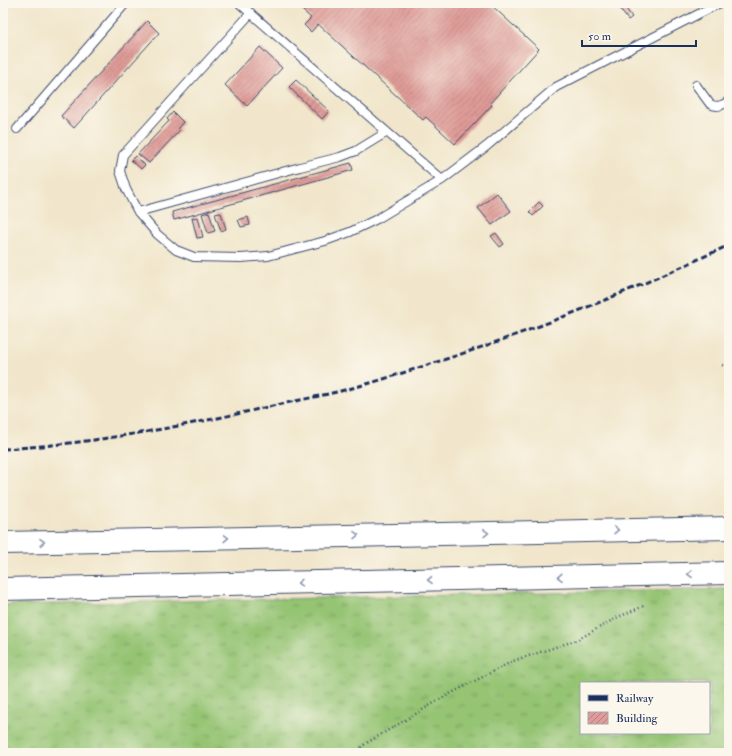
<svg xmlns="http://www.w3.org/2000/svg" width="732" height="756" font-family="'IM FELL Double Pica',serif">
<defs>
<pattern id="grass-tufts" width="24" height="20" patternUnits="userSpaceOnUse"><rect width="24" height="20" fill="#95c473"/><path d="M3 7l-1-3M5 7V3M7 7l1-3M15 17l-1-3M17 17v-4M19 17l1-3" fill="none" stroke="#79a062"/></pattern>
<pattern id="building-hatch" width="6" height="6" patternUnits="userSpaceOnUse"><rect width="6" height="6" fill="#df9b97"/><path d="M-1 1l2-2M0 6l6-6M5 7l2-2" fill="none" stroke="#b47f7e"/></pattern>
</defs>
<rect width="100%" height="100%" fill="#fbf7ec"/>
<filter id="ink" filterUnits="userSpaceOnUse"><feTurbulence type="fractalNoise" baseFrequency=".025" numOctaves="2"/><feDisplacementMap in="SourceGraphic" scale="8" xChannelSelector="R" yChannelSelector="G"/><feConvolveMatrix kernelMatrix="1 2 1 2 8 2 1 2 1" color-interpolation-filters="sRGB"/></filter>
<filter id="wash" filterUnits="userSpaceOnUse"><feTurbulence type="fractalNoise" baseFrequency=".012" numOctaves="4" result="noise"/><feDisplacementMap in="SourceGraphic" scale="16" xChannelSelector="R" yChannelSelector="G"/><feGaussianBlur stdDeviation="0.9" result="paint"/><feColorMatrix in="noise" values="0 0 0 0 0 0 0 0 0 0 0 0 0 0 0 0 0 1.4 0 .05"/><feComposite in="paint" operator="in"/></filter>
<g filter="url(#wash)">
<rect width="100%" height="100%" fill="#f1e6cb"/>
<path fill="url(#grass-tufts)" stroke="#587a68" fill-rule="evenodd" d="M729 589V753H3V605ZM581 683H709V733H581Z"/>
<g id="blocks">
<path fill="url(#building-hatch)" d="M294 3H489L539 49 490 103 492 105 455 144 426 117 423 120 318 24 311 32 304 25 311 18Z
M624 6 632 17 628 20 620 9Z
M147 21 159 33 74 128 61 116Z
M260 47 282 68 247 106 225 85Z
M296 80 329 111 322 119 289 87Z
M173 112 183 122 178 128 180 130 149 163 138 154 169 121 167 119Z
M135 156 145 165 141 169 131 160Z
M351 163 353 170 174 220 172 212Z
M497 193 511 211 492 225 478 208Z
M539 202 543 206 533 216 529 212Z
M209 212 215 231 208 233 202 214Z
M221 213 226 229 221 231 215 214Z
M198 217 203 237 197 238 192 218Z
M248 217 250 225 241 227 238 220Z
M496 233 504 244 500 247 491 236Z"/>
</g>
</g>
<g filter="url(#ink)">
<use href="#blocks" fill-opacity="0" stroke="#3b4a6e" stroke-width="1"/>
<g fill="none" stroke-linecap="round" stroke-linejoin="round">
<g stroke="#3b4a6e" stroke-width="10">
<path id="service" d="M239 3 442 180
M251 13 123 155 120 171 126 189 138 212 157 234 176 250 194 257 241 258 268 256 325 241 350 232 377 219 442 180 487 146 556 87 720 3
M696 85 710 104C717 108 723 105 729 101
M17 129 126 3
M138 212 300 167 340 157 356 151 387 132"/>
</g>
<g stroke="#3b4a6e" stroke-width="24">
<path id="motorway" d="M3 543 729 528
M3 589 729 573"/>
</g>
<path stroke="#3b4a6e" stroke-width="2.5" stroke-dasharray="1 3" stroke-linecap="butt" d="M722 365 729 368
M355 753 365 744 444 697 513 661 577 640 616 618 646 605"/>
<use href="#service" stroke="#fff" stroke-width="8"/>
<use href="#motorway" stroke="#fff" stroke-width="22"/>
<path stroke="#1b2f5e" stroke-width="3" stroke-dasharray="6 3" stroke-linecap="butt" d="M3 449C89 444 175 428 259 409 293 401 329 395 363 385 382 380 402 373 421 367 527 334 629 292 729 245"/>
</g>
<defs><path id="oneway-chevron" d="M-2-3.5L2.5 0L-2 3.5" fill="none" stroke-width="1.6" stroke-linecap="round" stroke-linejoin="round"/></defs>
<g stroke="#8d97ae">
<use href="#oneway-chevron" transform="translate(616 530) rotate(-1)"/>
<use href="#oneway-chevron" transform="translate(486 533) rotate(-1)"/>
<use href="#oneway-chevron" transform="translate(356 535) rotate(-1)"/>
<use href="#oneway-chevron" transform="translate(226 538) rotate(-1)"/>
<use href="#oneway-chevron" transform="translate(42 542) rotate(-1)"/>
<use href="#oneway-chevron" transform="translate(690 574) rotate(179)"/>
<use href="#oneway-chevron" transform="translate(560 577) rotate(179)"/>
<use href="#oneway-chevron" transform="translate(430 580) rotate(179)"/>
<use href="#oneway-chevron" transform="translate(300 583) rotate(179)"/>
</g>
</g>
<rect width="732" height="756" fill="none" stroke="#fbf7ec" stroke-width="16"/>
<rect x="580" y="682" width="130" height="52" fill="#fbf7ec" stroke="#a1a7b3"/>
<rect x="588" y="695" width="20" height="6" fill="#1b2f5e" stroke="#a1a7b3"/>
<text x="616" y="702" font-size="12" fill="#1b2f5e">Railway</text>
<rect x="588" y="712" width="20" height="12" fill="url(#building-hatch)" stroke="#a1a7b3"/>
<text x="616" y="722" font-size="12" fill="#1b2f5e">Building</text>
<path d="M582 40v6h114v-6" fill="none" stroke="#1b2f5e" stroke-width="2"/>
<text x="588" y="40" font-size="12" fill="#1b2f5e" stroke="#fbf7ec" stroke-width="3" paint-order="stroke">50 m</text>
</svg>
